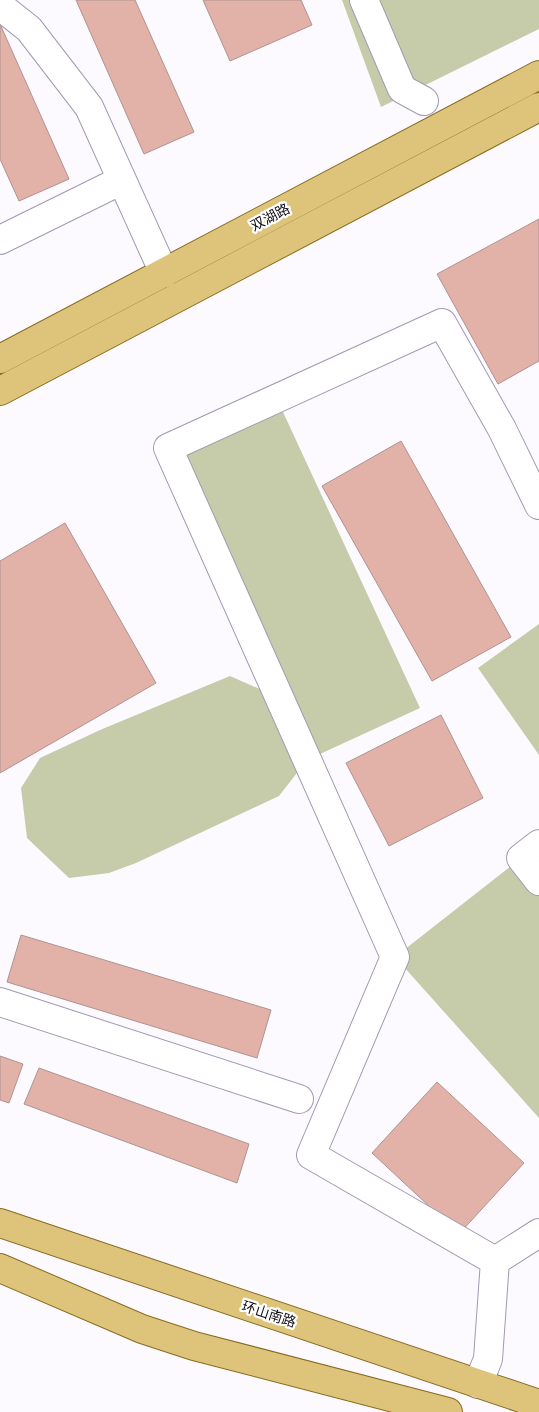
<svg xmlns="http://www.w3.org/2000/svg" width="539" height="1412" font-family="Karla,'Noto Sans SC',sans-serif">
<rect width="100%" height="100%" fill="#fcfaff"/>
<path fill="#c6ccaa" d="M342 0H539V29L381 107Z
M277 399 420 708 307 760 279 796 136 863 109 873 69 878 27 838 21 788 40 758 100 730 230 676 278 697 168 448Z
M539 624V755L478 668Z
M521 858 539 881V1118L395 957Z"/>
<path fill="#e2b2a9" stroke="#ae938e" d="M76 0H135L194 132 144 154Z
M203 0H301L312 25 230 61Z
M0 24 69 179 19 201 0 159Z
M539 219V361L498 384 437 274Z
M401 441 511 637 432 681 322 486Z
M65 523 156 683 0 773V561Z
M441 715 483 798 389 846 346 763Z
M21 935 271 1010 257 1058 7 982Z
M0 1056 23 1064 9 1103 0 1100Z
M39 1068 249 1144 237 1183 24 1104Z
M437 1082 524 1163 459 1234 372 1153Z"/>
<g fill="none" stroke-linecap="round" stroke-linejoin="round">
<g stroke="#a19ab0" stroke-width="30">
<path id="minor" d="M364 0 402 89 424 101
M0 6 29 29 89 107 164 273
M0 240 122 180
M539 844 521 858 539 881
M0 1002 299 1099
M495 1261 311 1155 395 957 168 448 442 323 502 429 539 505
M478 1384 488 1359 495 1261 539 1233"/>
</g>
<g stroke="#886b1e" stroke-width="30">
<path id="major" d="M0 359 539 75
M0 391 539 107
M0 1223 539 1404
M0 1268 142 1329 194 1346 448 1412"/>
</g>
<use href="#minor" stroke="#fff" stroke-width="28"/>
<use href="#major" stroke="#dec47b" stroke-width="28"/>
</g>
<g text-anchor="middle" stroke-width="4.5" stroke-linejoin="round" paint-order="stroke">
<g font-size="14" fill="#110e16" stroke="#fff">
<text transform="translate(270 217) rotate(-28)" y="5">双湖路</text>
<text transform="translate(269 1314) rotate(18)" y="5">环山南路</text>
</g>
</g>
</svg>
